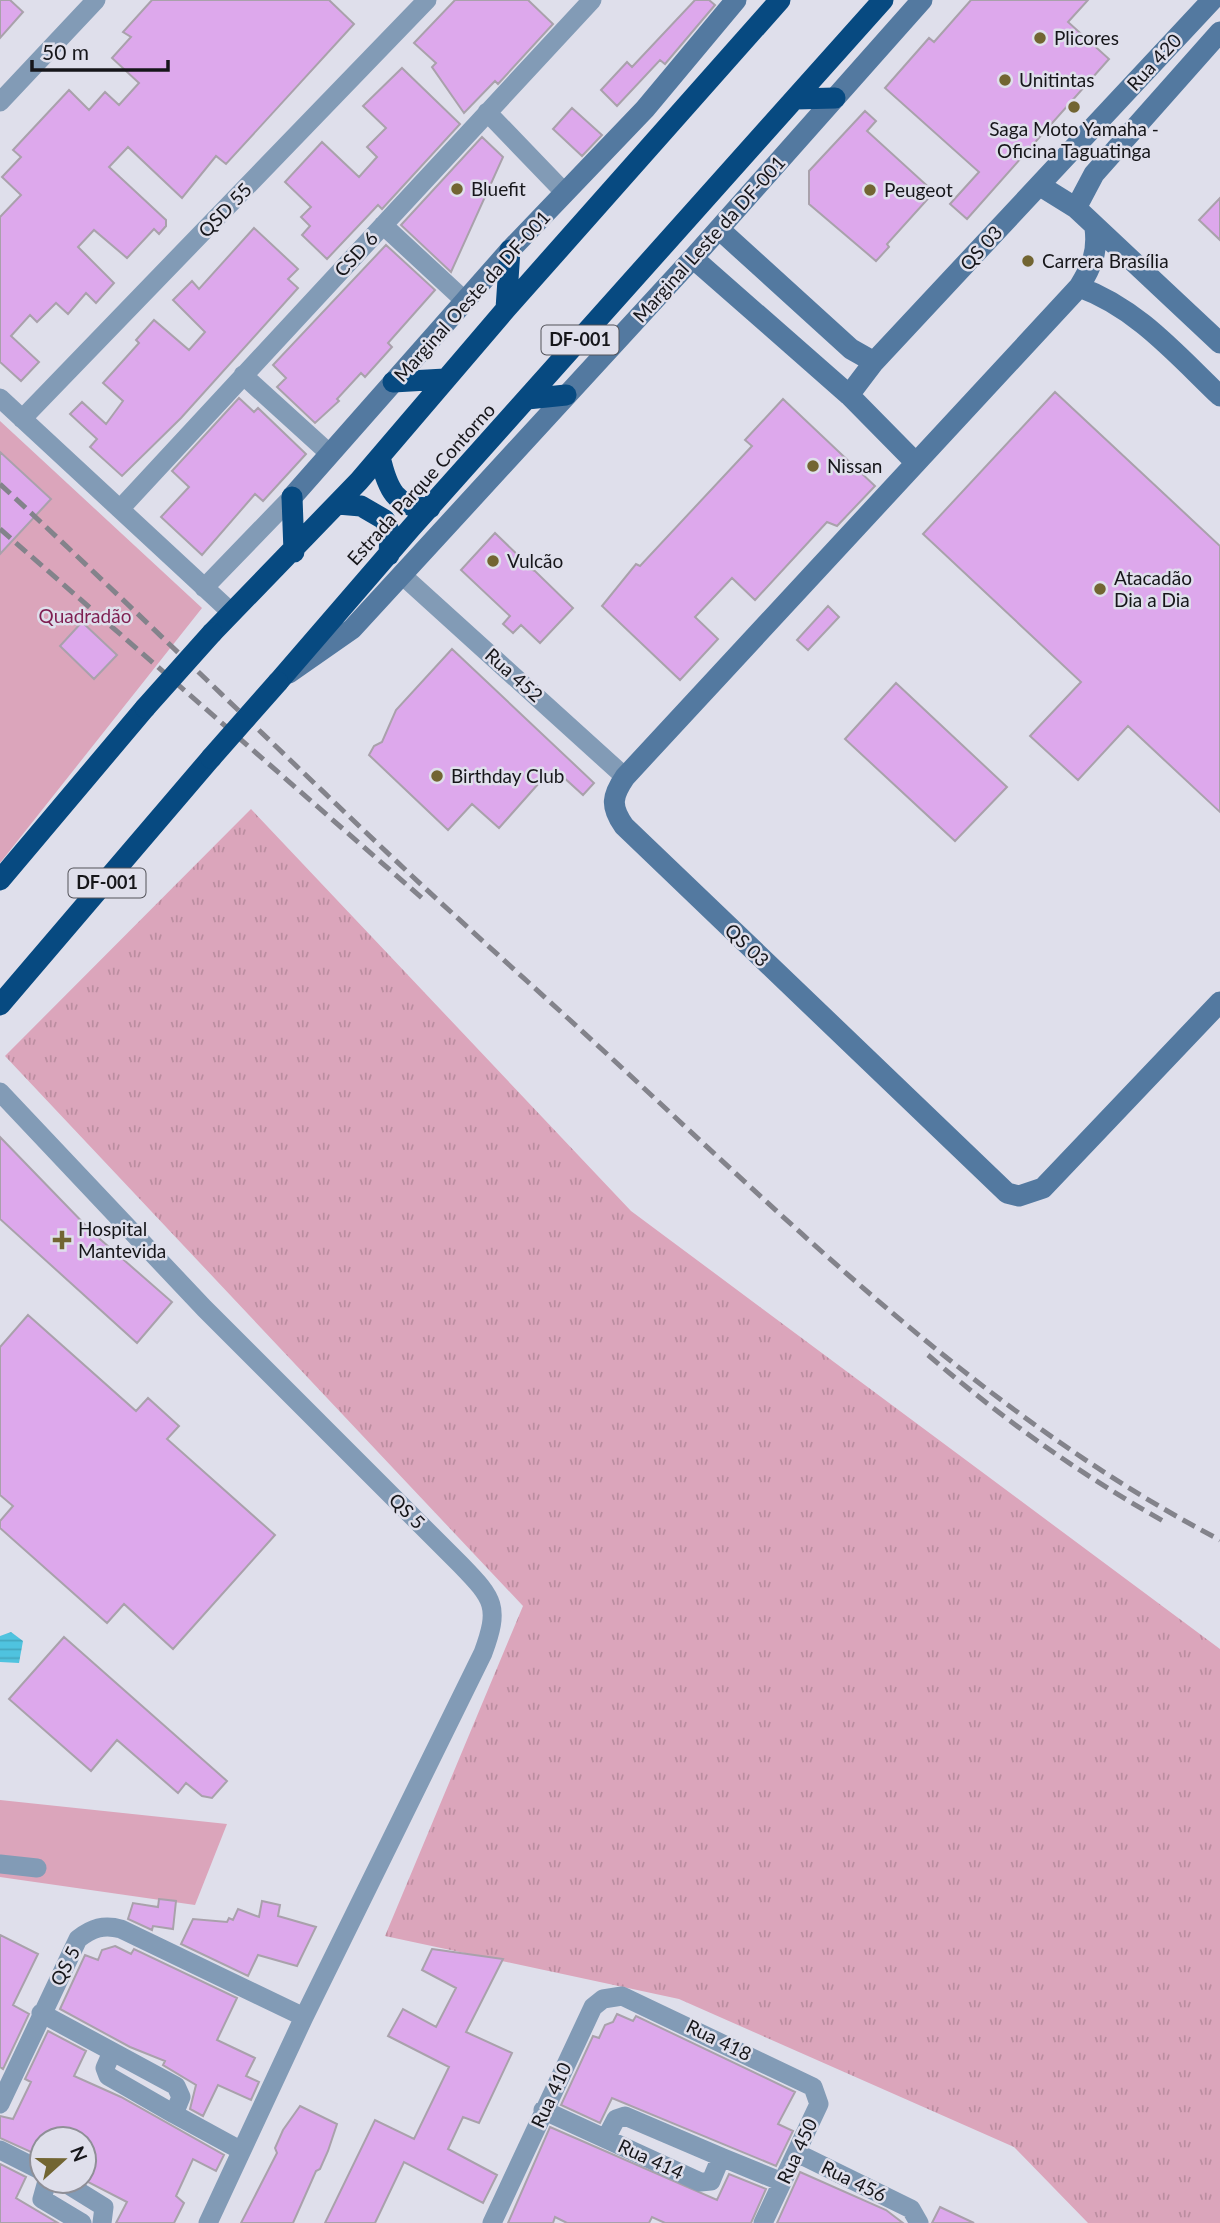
<svg xmlns="http://www.w3.org/2000/svg" width="1220" height="2223" font-family="Lato,sans-serif">
<defs>
<pattern id="grass-tufts" width="24" height="20" patternUnits="userSpaceOnUse" patternTransform="scale(1.75)"><rect width="24" height="20" fill="#dba5bb"/><path d="M3 7l-1-3M5 7V3M7 7l1-3M15 17l-1-3M17 17v-4M19 17l1-3" fill="none" stroke="#bb8da0"/></pattern>
<pattern id="water-rules" width="6" height="5" patternUnits="userSpaceOnUse" patternTransform="scale(1.75)"><rect width="6" height="5" fill="#4fc3df"/><path d="M0 2.5h6" fill="none" stroke="#44a7bf"/></pattern>
</defs>
<rect width="100%" height="100%" fill="#dfdfeb"/>
<path fill="url(#grass-tufts)" d="M251 809 631 1211 1220 1649V2223H1088L1014 2147 679 1999 385 1936 523 1606 5 1056Z"/>
<path fill="#dba5bb" d="M0 421 202 608 0 863Z
M0 1800 227 1824 195 1905 0 1877Z"/>
<path fill="url(#water-rules)" d="M11 1632 23 1641 19 1663 0 1662V1636Z"/>
<path fill="#dda8ec" stroke="#a9a1ab" stroke-width="2" d="M0 0H10L23 12 0 38Z
M152 0H329L354 24 226 164 216 156 182 198 128 147 109 167 166 220V226L159 234 154 229 127 258 94 230 78 247 114 283 96 303 86 293 68 314 56 303 37 322 30 315 11 336 39 362 21 381 0 362V217L21 195 2 177 21 157 13 150 69 90 89 110 105 92 119 105 139 83 112 58 131 37 123 32Z
M455 0H528L553 24 498 84 495 81 464 113 432 67 436 63 414 43Z
M695 0H709L715 5 665 64 660 60 617 106 601 90 627 62 632 67Z
M971 0H1088L1068 22 1109 59 967 219 950 204 979 172 885 88 929 38 934 42Z
M402 68 460 124 382 209 378 205 327 259 302 235 310 226 301 217 311 207 285 182 322 142 359 177 377 157 367 147 386 128 363 106Z
M572 108 602 135 582 156 553 129Z
M865 111 876 121 867 131 934 192 887 244 889 247 876 261 809 204V171Z
M482 137 503 157 451 272 401 225Z
M1220 198V240L1199 220Z
M254 228 298 269 288 279 298 288 181 418 122 476 90 447 97 439 70 414 82 402 106 424 123 401 103 383 139 343 136 340 154 320 189 350 205 332 173 300 192 281 199 289Z
M386 245 435 290 388 343 392 347 365 377 361 373 337 399 339 401 315 423 277 387 286 378 273 365Z
M1055 392 1220 546V812L1128 726 1078 780 1030 736 1081 682 923 534Z
M239 398 254 412 258 408 306 454 263 501 255 494 202 555 161 517 189 487 172 471Z
M783 399 875 486 837 526 827 522 755 600 732 578 695 617 718 639 680 680 602 606 636 564 640 566 752 446 745 440Z
M0 452 51 499 0 554Z
M495 533 525 562 521 565 535 571 573 608 540 643 521 625 513 633 503 624 510 616 461 570Z
M828 606 839 617 808 650 797 640Z
M82 622 117 655 94 679 60 646Z
M452 649 594 783 583 795 561 775 555 781 547 774 499 828 472 804 448 830 369 755 374 746 382 742 396 710Z
M896 683 1007 787 955 841 845 739Z
M0 1137 93 1233 172 1302 137 1343 0 1219Z
M28 1315 136 1411 148 1398 179 1426 167 1439 275 1535 173 1649 124 1604 107 1623 0 1528V1521L13 1506 0 1495V1347Z
M64 1637 227 1781 212 1798 202 1796 186 1783 178 1793 117 1740 91 1771 9 1699Z
M159 1899 176 1901 173 1929 153 1926 152 1930 128 1919 133 1903 158 1907Z
M262 1901 280 1905 278 1916 316 1927 297 1966 258 1955 248 1976 181 1944 193 1919 227 1922 229 1918 233 1920 238 1909 259 1917Z
M0 1935 38 1954 13 2005 29 2014 3 2069 0 2067Z
M115 1946 131 1954 134 1949 237 1998 217 2040 255 2058 246 2076 259 2082 251 2100 218 2085 203 2116 190 2109 196 2085 163 2065 165 2061 130 2047 60 2009 85 1955 98 1960 102 1950Z
M432 1949 503 1959 466 2032 512 2053 479 2123 463 2117 448 2149 497 2175 483 2203 404 2162 375 2223H325L375 2120 414 2139 449 2067 388 2036 403 2009 436 2027 456 1988 422 1970Z
M617 2014 633 2021 636 2016 795 2092 778 2124 793 2131 776 2166 612 2098 600 2123 561 2105 593 2036 599 2038 605 2025 613 2022Z
M48 2031 86 2051 74 2076 121 2097 224 2155 216 2171 193 2159 176 2196 184 2203 174 2223H116L127 2202 84 2180V2139H42V2157L0 2138V2116L13 2119 31 2082 25 2079Z
M300 2106 337 2124 328 2151 320 2169 316 2171 293 2223H241L277 2153 275 2148 283 2130Z
M550 2127 717 2200 729 2174 766 2189 751 2223H665L652 2217 649 2223H567L555 2217 553 2223H508Z
M0 2164 26 2177 16 2198 58 2223H0Z
M800 2172 886 2210 903 2223H777Z
M940 2207 974 2223H932Z"/>
<g fill="none" stroke-linecap="round" stroke-linejoin="round">
<path stroke="#829bb6" stroke-width="19" d="M0 102 96 0
M487 112 565 193
M383 225 465 301
M243 375 330 454
M0 398 232 613
M22 419 427 0
M120 509 592 0
M402 575 625 777
M204 588 292 497
M0 1092 204 1308 461 1565C494 1599 500 1607 483 1653L304 2017 208 2223
M0 1864 37 1868
M41 2013 176 2086 181 2097 174 2114 240 2150
M112 2052 105 2068 108 2076 174 2114
M0 2104 78 1939C92 1928 104 1924 121 1929L304 2017
M543 2110 700 2182 711 2181 721 2157 782 2182
M606 2138 616 2119 625 2116 721 2157
M0 2150 42 2171
M797 2153 911 2209 919 2223
M47 2181 42 2199 82 2223
M62 2181 104 2207 102 2223
M492 2223 593 2007 603 1999 622 1996 813 2087 819 2104 763 2223"/>
<path stroke="#5379a0" stroke-width="21" d="M1039 185 1076 208 1220 343
M1076 208 1094 174 1220 32
M1095 228C1098 252 1092 266 1079 287L625 777C612 796 610 806 624 826L1007 1193 1019 1196 1043 1188 1220 1002
M719 229 851 349 874 362
M693 258 849 395 916 463
M1079 287C1137 308 1176 354 1220 396
M849 395 874 362 1212 0
M292 497 510 250 645 109 736 0
M289 673 352 629 693 258 922 0"/>
<path stroke="#074a81" stroke-width="21" d="M796 99 835 98
M506 309 510 250
M393 382 445 379
M527 399 566 395
M380 457C387 487 395 509 430 508
M292 497 294 552
M338 504 361 506 385 520 390 534 389 555
M212 633 359 481 506 309 780 0
M278 682 411 528 883 0
M0 880 145 708
M0 1005 211 758"/>
<path stroke="#83838b" stroke-width="5" stroke-dasharray="14 7" stroke-linecap="butt" d="M0 484C139 613 274 746 412 876 485 944 561 1011 634 1079 816 1248 998 1424 1220 1540
M0 529 422 898
M928 1355C1003 1419 1079 1474 1165 1522"/>
<path stroke="#074a81" stroke-width="21" d="M145 708 212 633
M211 758 278 682"/>
</g>
<g fill="#726532" stroke="#dfdfeb" stroke-width="2.5">
<circle cx="1040" cy="38" r="7"/>
<circle cx="1005" cy="80" r="7"/>
<circle cx="1074" cy="107" r="7"/>
<circle cx="457" cy="189" r="7"/>
<circle cx="870" cy="190" r="7"/>
<circle cx="1028" cy="261" r="7"/>
<circle cx="813" cy="466" r="7"/>
<circle cx="493" cy="561" r="7"/>
<circle cx="1100" cy="589" r="7"/>
<circle cx="437" cy="776" r="7"/>
<path d="M58.5 1229.5h7v7h7v7h-7v7h-7v-7h-7v-7h7z"/>
</g>
<g text-anchor="middle" stroke-width="5" stroke-linejoin="round" paint-order="stroke">
<g fill="#dfdfeb" stroke="#525259" stroke-width="2">
<rect x="541.5" y="325.5" width="77" height="29" rx="5"/>
<rect x="68.5" y="868.5" width="77" height="29" rx="5"/>
</g>
<g font-size="18" font-weight="bold" fill="#16161a">
<text x="580" y="346">DF-001</text>
<text x="107" y="889">DF-001</text>
</g>
<g font-size="19" fill="#16161a" stroke="#dfdfeb" text-anchor="start">
<text x="1054" y="45">Plicores</text>
<text x="1019" y="87">Unitintas</text>
<text x="1074" y="136" text-anchor="middle">Saga Moto Yamaha -<tspan x="1074" dy="22">Oficina Taguatinga</tspan></text>
<text x="471" y="196">Bluefit</text>
<text x="884" y="197">Peugeot</text>
<text x="1042" y="268">Carrera Brasília</text>
<text x="827" y="473">Nissan</text>
<text x="507" y="568">Vulcão</text>
<text x="1114" y="585">Atacadão<tspan x="1114" dy="22">Dia a Dia</tspan></text>
<text x="451" y="783">Birthday Club</text>
<text x="78" y="1236">Hospital<tspan x="78" dy="22">Mantevida</tspan></text>
</g>
<g font-size="19" fill="#16161a" stroke="#dfdfeb">
<text transform="translate(1154 62) rotate(-47)" y="7">Rua 420</text>
<text transform="translate(225 210) rotate(-46)" y="7">QSD 55</text>
<text transform="translate(709 239) rotate(-48)" y="7">Marginal Leste da DF-001</text>
<text transform="translate(981 248) rotate(-48)" y="7">QS 03</text>
<text transform="translate(356 254) rotate(-47)" y="7">CSD 6</text>
<text transform="translate(472 296) rotate(-48)" y="7">Marginal Oeste da DF-001</text>
<text transform="translate(421 484) rotate(-48)" y="7">Estrada Parque Contorno</text>
<text transform="translate(514 675) rotate(42)" y="7">Rua 452</text>
<text transform="translate(747 945) rotate(44)" y="7">QS 03</text>
<text transform="translate(407 1511) rotate(45)" y="7">QS 5</text>
<text transform="translate(65 1966) rotate(-63)" y="7">QS 5</text>
<text transform="translate(719 2040) rotate(26)" y="7">Rua 418</text>
<text transform="translate(551 2095) rotate(-65)" y="7">Rua 410</text>
<text transform="translate(797 2151) rotate(-65)" y="7">Rua 450</text>
<text transform="translate(651 2159) rotate(25)" y="7">Rua 414</text>
<text transform="translate(854 2181) rotate(26)" y="7">Rua 456</text>
</g>
<g font-size="19" fill="#7f1f52" stroke="#dfdfeb">
<text x="85" y="623">Quadradão</text>
</g>
</g>
<g transform="translate(63 2160) rotate(69)"><circle r="33" fill="#dfdfeb" stroke="#8f8f97" stroke-width="2"/>
<path d="M0-5L12 26L0 18L-12 26Z" fill="#726532"/>
<text y="-10" font-size="19" font-weight="bold" text-anchor="middle" fill="#16161a">N</text>
</g>
<path d="M32 60v10h136v-10" fill="none" stroke="#16161a" stroke-width="3.5"/>
<text x="42" y="60" font-size="21" fill="#16161a" stroke="#dfdfeb" stroke-width="5" paint-order="stroke">50 m</text>
</svg>
